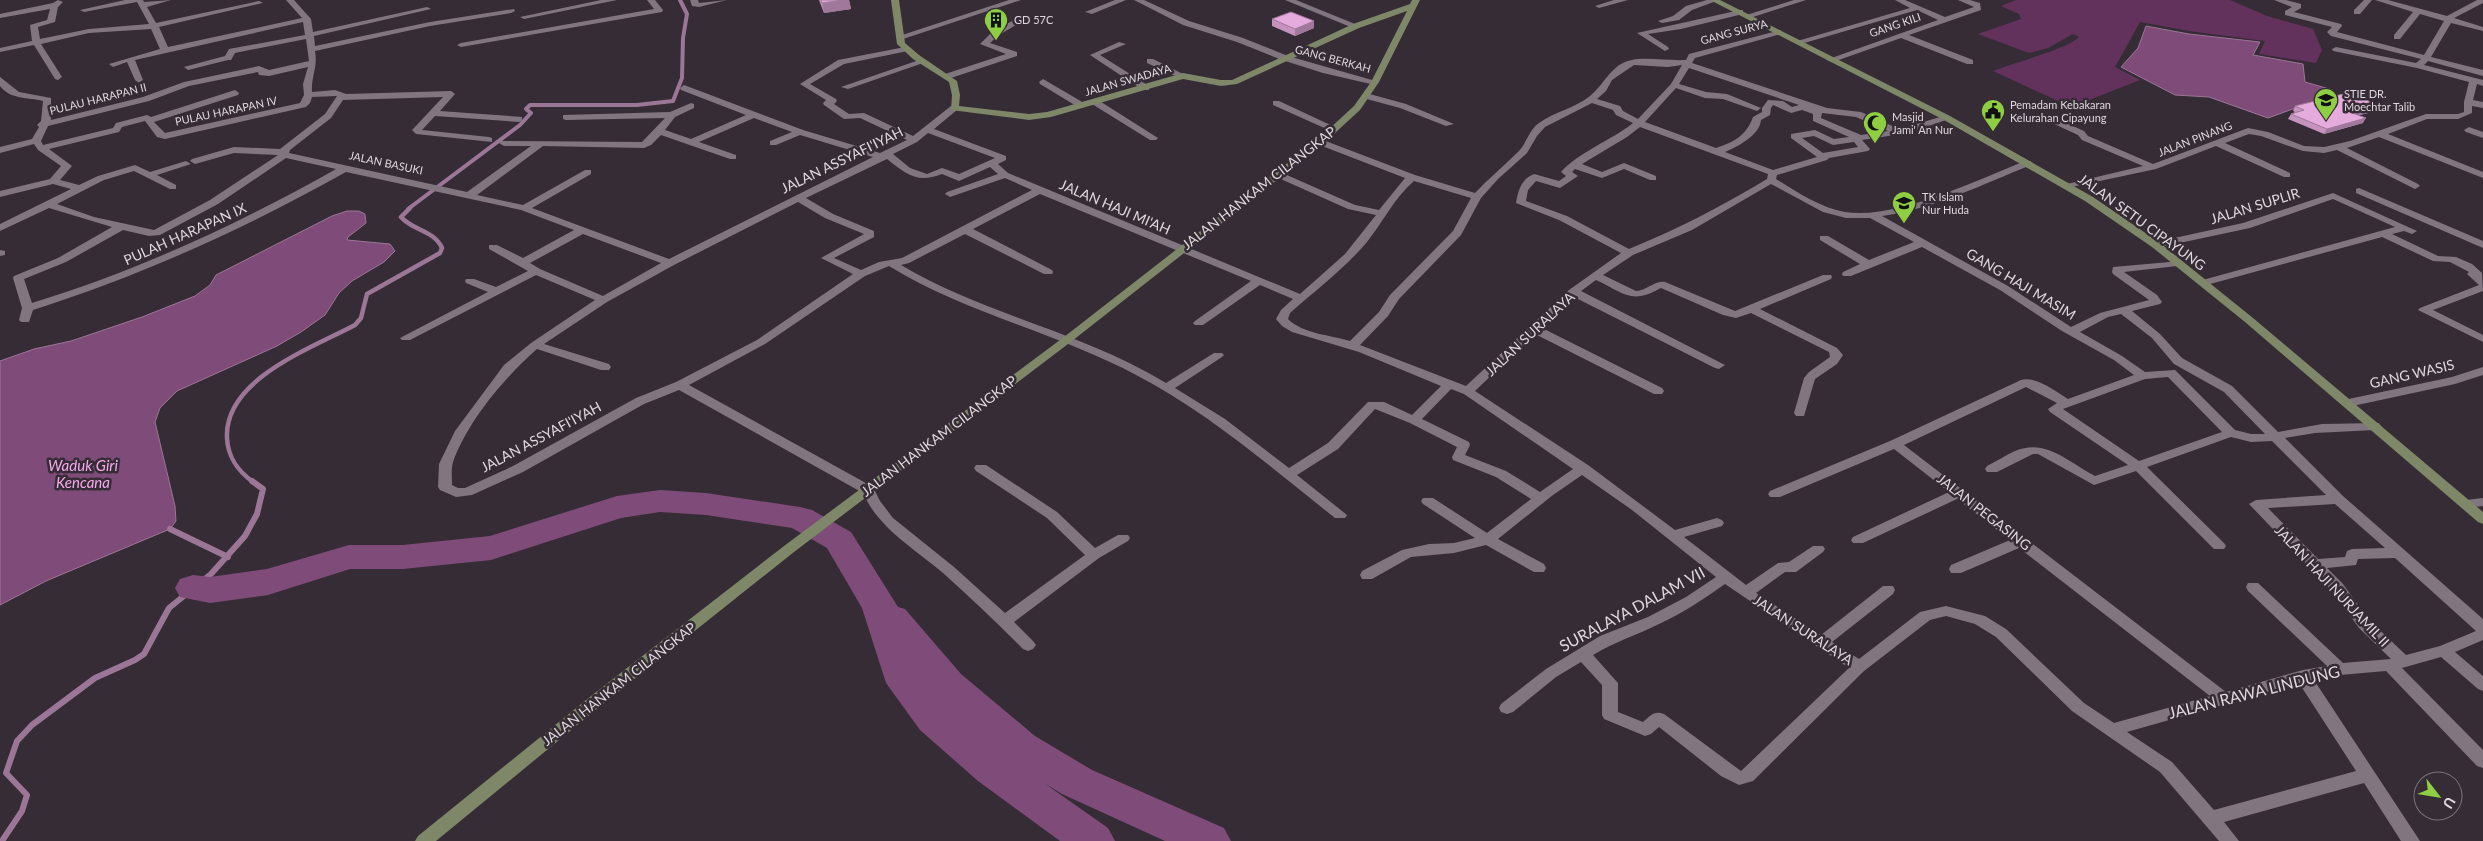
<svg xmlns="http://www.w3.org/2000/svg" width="2483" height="841" font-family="Lato,sans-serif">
<rect width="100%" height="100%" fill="#362c35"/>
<path fill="#62325d" d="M2016 0H2230L2267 16 2313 29 2322 50 2316 63 2259 54 2265 41 2189 31 2140 22 2115 67 2140 80 2071 107 1993 71C2012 63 2068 49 2079 37L2073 34 2048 48 2029 53 1978 34 2021 19 2019 14 2001 6Z"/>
<path fill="#7f4c79" stroke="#9c7697" d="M2146 26 2189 34 2260 42 2253 55 2303 64 2305 82 2333 90 2323 98 2268 118 2209 97 2175 95 2121 67 2138 48Z
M347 211H359L365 214 366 223 348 237 347 240 390 244 395 251 384 262 352 281 339 293 325 315 301 332 277 346 177 391 160 408 155 422 175 506 176 521 170 529 46 581 0 605V361L34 349 71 341 142 317 195 296 210 285 216 275 332 216Z"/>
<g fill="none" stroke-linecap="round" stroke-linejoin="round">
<path stroke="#9c7697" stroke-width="4" d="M408 209 520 125 531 113 526 109 530 105H637L673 101 682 78 683 38 687 14 680 0"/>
<path stroke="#9c7697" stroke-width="4.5" d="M253 482C238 471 228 458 227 438 224 379 312 348 355 325L361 318 367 294 440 253 442 248C434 230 413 231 401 217L410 208"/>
<path stroke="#9c7697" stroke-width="6" d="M170 529 228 557
M2 841 22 811 27 795 6 773 17 741 32 725 95 678 135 660 144 654 169 608 211 574 245 536 257 514 263 489 252 481"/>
<path fill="#7f4c79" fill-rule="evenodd" d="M660 490 706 493 800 507 812 510 851 532 898 607 905 609 961 674 1035 736 1092 770 1224 828 1231 841H1165L1062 794 1044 783 1108 828 1115 841H1060L978 781 920 730 886 683 862 608 827 548 792 528 706 515 660 512 621 518 491 560 403 569H350L268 595 210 603 180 597 175 588 180 579 193 575 210 577 267 569 349 545H403L490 536 617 496Z"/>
<path fill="#817580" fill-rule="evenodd" d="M58 0 63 2 58 7 55 22 38 27 40 39 89 29 149 24 137 2 84 12 80 10 125 0H143L144 2 171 0 147 7 156 23 259 1 263 3 159 27 168 47 302 18 286 0H294L311 19 313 32 427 7 431 9 314 36 315 46 430 22 514 9 515 11 511 13 430 26 315 51C318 68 311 76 312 92L335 90 346 94 451 91 455 94 440 111 522 117V121L519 122 435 116 422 130 489 137 492 138V142L416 134 412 130 414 128 443 97 343 100 331 118 290 150 289 153 467 192 531 146H504L499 143 501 141 642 142 665 118 566 120 563 119V115L670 112 691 103 694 104V108L675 117 665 130 691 139 746 115 681 90 680 88 684 85 803 130 880 153 907 140 860 118 844 119 824 105 823 103 826 100 800 84 838 60 905 47 909 49 908 51 844 64 810 84 836 99 837 101 834 104 849 114 864 113 913 136 951 106H957V110L934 129 1006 156V160L998 164 1008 173 1300 294 1345 254 1376 215 1348 209 1274 176V172H1280L1355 205 1379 210 1405 178 1317 144V140H1323L1415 175 1475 193C1489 178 1505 165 1519 151 1527 142 1529 130 1539 123 1554 112 1575 108 1590 96 1604 85 1612 63 1632 60 1646 57 1669 61 1686 60L1689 54 1781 30V34L1695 58 1692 63 1827 108 1861 112 1899 129 1947 115 1952 118 1908 133 1862 140 1870 149 1868 151 1829 158 1827 160 1777 175 1776 179C1797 192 1821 208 1845 212 1896 220 1977 180 2025 161H2031V165C1983 184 1934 209 1882 216L2008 286 2071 327 2100 313 2149 300 2113 274 2112 272 2113 267 2181 261 2182 263 2181 265 2177 266 2124 272 2157 295 2162 302 2160 304 2132 311 2160 334 2182 358 2232 386 2278 432 2322 424 2379 423 2381 426 2375 430 2315 433 2285 438 2343 496 2483 619V640L2455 652 2483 676V691L2478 689 2441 657 2402 668 2483 750V768L2477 766 2386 671 2340 675 2314 680 2420 841H2401L2364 783 2224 822 2239 841H2219L2160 772 2072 711 1996 637 1975 624 1946 616 1930 620 1864 671 1753 781 1739 785 1721 776 1659 727 1651 734 1645 736 1604 719 1602 715V685L1581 662 1556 677 1513 712 1507 714 1501 712 1499 708 1501 704 1546 669 1600 636 1648 617 1686 597 1716 577 1632 510 1582 475 1553 495 1498 539 1544 564 1546 568 1544 572H1534L1486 545 1454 553 1411 557 1372 579H1362L1360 575 1362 571 1402 550 1429 544 1454 543 1475 538 1423 504 1421 501 1423 498H1433L1487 533 1531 499 1496 477 1453 460 1452 457 1457 447 1410 423 1375 409 1338 449 1297 475 1347 515 1345 518H1335C1272 468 1210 414 1138 376 1058 333 967 314 889 266L865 276 765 344 689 385 873 487 880 501 893 518 954 567 1005 613 1085 555 1047 518 976 471 974 468 976 465H986L1057 512 1095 548 1118 535H1128L1130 538 1128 541 1099 558 1014 622 1033 641 1036 645 1033 649 1028 651 1023 649C997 623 970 597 943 573 914 548 879 529 863 493L679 390 644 404 523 472 472 495 456 497 440 490 438 487 439 464 455 431 504 365 531 343 595 300 536 275 410 340H402L400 338 488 292 466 283 465 281 466 279H474L496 287 528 271 489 249V245H497L523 258 574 230 521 210 346 172C246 228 143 275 33 310L29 322H21L19 320 22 308 13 278 14 276 58 258 112 227 49 208 0 231V224L71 189 53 184 0 197V191L50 179 61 166 38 150 34 144 0 153V147L32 139 39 127 37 125 41 121 43 101C27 97 11 100 0 86V77L19 92 51 98V120L143 97 184 82 259 66 269 70 309 61 306 39 235 53 231 60H228L188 70 184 67 225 56 229 49 305 35 303 22 135 60 143 80 139 83 135 80 127 62 113 67 109 64 160 49 151 29 89 33 41 44 62 77 58 80 55 79 34 45 0 52V48L32 41 30 25 47 20 50 9 0 18V14L53 3ZM1634 65 1668 67 1682 65 1671 84 1638 119 1623 111 1620 106 1597 99 1606 91 1612 80ZM308 67 303 84 304 95 300 103 165 133 154 122 238 95 239 93 235 90 151 117 147 115 116 123 113 128 43 145 41 141 48 126 149 101 189 86 258 72 259 75 269 76ZM1689 68 1799 105 1792 107 1783 101 1768 100 1762 108V112L1753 117C1746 136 1734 142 1716 148L1645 122 1676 88 1705 98 1723 99 1757 111 1761 108 1727 94 1706 92 1679 84ZM337 96 325 114 280 149 234 147 192 159 190 161 195 164 234 153 278 155 210 200 154 230 94 217 57 204 104 180 134 171 170 189H176V185L157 175 191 164 186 161 150 172 135 165 98 176 79 185 60 180 72 166 49 149 119 132 122 127 145 121 157 137 165 139 306 107 310 103 312 97ZM1592 103 1613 110 1616 115 1633 123C1612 140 1577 153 1561 172L1566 176 1559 181 1534 174C1521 179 1518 191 1516 203L1559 220 1621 253 1569 290 1466 386 1360 345 1388 316 1399 299 1461 235 1481 198 1498 179 1527 153 1537 136 1545 127ZM1773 105 1791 113 1802 110 1813 114V121L1849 137 1834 139 1815 130 1791 134V138L1817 157 1773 170 1725 152C1737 147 1760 135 1761 120L1770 115 1771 108ZM1822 113 1856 117 1888 131 1861 135 1821 118ZM754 118 792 132 770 141V145H776L800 135 873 157 669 259 532 208 591 174V170H585L523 205 477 195 543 146 644 148 651 145 661 135 730 159H736V155L699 142ZM1640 127 1768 174 1767 179C1722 206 1678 229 1629 249L1567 216 1526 201 1528 190 1536 181 1560 188 1578 176 1572 172 1575 169 1602 178 1624 169 1650 180H1656V176L1624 163 1602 172 1582 164 1627 137ZM928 133 995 158 959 174 942 168 927 174 910 168 893 154 917 142ZM1814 136 1833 145 1854 142 1858 147 1823 153 1802 138ZM286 158 336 169C239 224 139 270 32 303L24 279 66 262 123 230 149 236 160 235 218 204ZM887 159C906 174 917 184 942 174L959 181 990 167 998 174 947 192 945 194 950 197 1005 178 1032 190 902 258 879 262 861 270 834 258 874 237V231L833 214 806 198ZM1414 181 1471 198 1453 231 1390 295 1379 312 1350 341C1331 335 1303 334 1288 319L1290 313C1316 290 1344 269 1367 242 1383 222 1394 198 1414 181ZM1771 184 1823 212 1846 218H1870L1914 242 1869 260 1828 236H1820V240L1860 264 1843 272 1842 274 1843 276H1851L1922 247 2000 290 2062 331 2114 360 2134 375 2068 399C2055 391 2037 376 2021 380L1890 441 1770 491 1768 494 1770 497H1780L1894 449 1949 492 1853 537 1851 540 1853 543H1863L1957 499 2010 540 1951 565 1949 569 1951 573H1961L2019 548 2210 696 2114 723 2084 703 2006 629 1985 616 1946 606 1920 612 1859 659 1832 642 1893 594 1895 590 1893 586H1883L1821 635 1756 593 1785 572H1796L1823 552 1825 549 1823 546H1813L1789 562 1778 563 1746 585 1684 537 1722 526 1724 523 1722 520 1717 518 1675 530 1588 465 1475 391 1535 334 1654 394H1662L1664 391 1662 388 1542 328 1574 297 1715 368 1719 369 1725 365 1581 291 1596 280C1624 293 1631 305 1661 288L1723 315 1736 318 1751 313 1829 352 1830 357 1809 372 1804 378 1794 413 1796 416H1804L1815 379 1837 364 1843 355 1837 348 1760 309 1831 279 1832 277 1831 275H1823L1735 311 1665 282C1654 280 1647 291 1636 291L1603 275 1633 255 1692 230ZM1040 194 1251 281 1195 321 1193 323 1195 325H1203L1260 285 1293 299 1281 310 1276 319 1282 326 1292 332 1359 352 1441 386 1412 415 1384 402H1368L1328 443 1289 468 1225 419 1175 388 1222 357 1224 355 1222 353H1214L1166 383C1083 332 985 315 901 265L909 263 965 234 1044 274H1052L1053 272 1052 270 973 229ZM798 202 825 218 864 234 821 258 853 274 757 340 676 382 636 398 513 466 465 488H458L452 485C452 478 451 469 453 462 468 421 504 378 537 349L601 370H609L611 367 609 364 544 344 607 302 674 265ZM583 234 661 263 603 296 540 269 530 263ZM2121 314 2152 338 2174 364 2224 392 2265 434H2251L2235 430 2175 370 2145 372 2122 356 2080 332 2108 317ZM2168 377 2222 432 2139 461 2063 409 2145 379ZM2026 387 2057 403 2048 409 2050 412 2128 465 2095 476C2068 462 2046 438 2015 451 2006 455 1997 461 1987 466L1985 469 1987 472H1997L2033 454H2038L2094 485 2136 471 2214 549H2224L2226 546 2224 543 2147 467 2231 437 2251 442 2272 441 2326 495 2256 500 2249 504 2333 592 2359 628 2391 659 2343 663 2258 583H2248L2246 587 2248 591 2327 666 2303 670 2226 692 1904 445ZM1451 389 1464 394 1573 469 1540 492 1506 471 1465 455 1470 445 1469 442 1422 419ZM2335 504 2385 548 2352 549 2347 551 2345 557 2318 559 2268 508ZM2395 558 2476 631 2440 646 2406 655 2369 620 2343 584 2327 568 2356 565 2358 559ZM1725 584 1849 668 1741 771 1664 714C1654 710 1650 716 1643 722L1618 712V683L1593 655C1614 642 1637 635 1659 624 1683 613 1704 599 1725 584ZM2299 683 2356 771 2214 810 2172 762 2127 732Z
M601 0H617L524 19 520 17Z
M647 0H655L663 10 662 12 461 47 457 45 461 43 654 9Z
M690 0H698L699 3 727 0 699 7 692 6Z
M1009 0H1021L903 39 896 37Z
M1115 0H1126L1092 14 1085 12Z
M1134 0H1144L1189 21 1243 38 1288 56 1379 82 1375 85 1323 73 1282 60 1237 42 1183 25Z
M1285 0H1296L1360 26 1353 28Z
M1614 0H1628L1599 8 1595 6Z
M1707 0H1719L1692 10 1679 20 1662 23 1658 21 1673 16 1686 6Z
M1794 0H1806L1750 18 1743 16Z
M1895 0H1905L1945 17 1974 7 1958 0H1970L1980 3 1981 10 1909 35 1973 60V64H1967L1901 38 1833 62 1826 60 1938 20 1917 10 1801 44 1794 42 1910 8Z
M2274 0H2286L2301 4V8L2294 12 2341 24 2342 26 2337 32 2424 55 2444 21 2420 14 2400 39H2394V35L2413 12 2375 0H2388L2447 16 2477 0H2483V3L2454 18 2483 27V31L2451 23 2431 57 2483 70V76L2428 61 2424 65 2483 80V86L2477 84 2473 100 2483 102V108L2472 106V113L2458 119H2427L2388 134 2483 172V178L2379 137 2347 148 2418 184 2420 186 2415 189 2337 150 2324 153 2303 151 2261 136 2249 134 2225 143 2290 173V177H2284L2216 146 2156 169 2067 188V184L2143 166 2082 140 2078 135 2052 123 2050 121 2055 118 2084 131 2088 136 2153 164 2248 128 2268 132 2304 146 2324 147 2350 141 2426 114H2458L2464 112V102L2469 82 2417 68 2333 51 2332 49 2336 47 2416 63 2421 59 2331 36 2327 32 2332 27 2285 15V11L2292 7Z
M2364 0H2372L2360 14H2354V10Z
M1740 10H1743V14L1681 29 1648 34 1668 47 1669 49 1665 51 1637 33Z
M1014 20 1021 22 999 35 990 43 1017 52V56L951 78H945V74L1006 54 980 44 993 31Z
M1119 42 1126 44 1100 55 1149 86V90H1143L1090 55Z
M1147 59H1153L1187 76 1180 78 1147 63Z
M919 60 926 62 848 89 841 87Z
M1043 79 1084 103 1085 105 1078 107 1040 84 1039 82Z
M1366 93 1406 104 1454 124 1446 126 1400 108 1363 98V94Z
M1095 99 1098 100 1158 138 1156 140H1150L1092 104 1091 102Z
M1273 101H1279L1339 129 1331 131 1273 105Z
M2469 127 2483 132V138L2466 132 2464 130Z
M2359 188 2483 241V248L2356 193V189Z
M2333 193 2417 231 2412 234 2404 231 2392 234 2438 256 2456 257 2472 264 2482 273 2483 291 2433 310 2483 335V342L2418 310 2420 308 2479 285 2467 274 2469 272 2450 262 2433 261 2382 237 2203 286 2198 283 2199 281 2395 227 2333 199 2250 228 2156 248 2151 245 2156 242 2243 223Z
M0 250 5 251V255L0 256Z
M2483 367V375L2455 384 2348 407 2342 403 2344 400 2452 377Z
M2483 498V506L2466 508 2459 504 2466 500Z"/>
<path fill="#7e8768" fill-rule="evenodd" d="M891 0H899L905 43 919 55 957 81 960 95 959 106 1029 114 1047 112 1183 73 1221 80H1232L1353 24 1410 4 1412 0H1420L1379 82 1360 110 1323 144 1072 341 794 552 603 704 436 841H415L418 836 591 696 784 546 1064 337 1317 140 1354 106 1371 82 1407 11 1359 28 1237 84 1221 86 1183 79 1051 117 1029 120 951 110 952 95 949 82 913 59 897 44Z
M1710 0H1720L1950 116 2093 197 2160 243 2253 318 2483 512V524L2478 522 2245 322 2152 247 2085 201 1944 120Z"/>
</g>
<path fill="#c593be" d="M819 0H849L851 9 824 13Z
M1272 19 1314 21V28L1295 36 1272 26Z
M2295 106 2380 110 2359 115 2363 123 2324 134 2288 119 2291 114 2295 112 2293 111Z"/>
<path fill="#a0789b" d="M843 0H849L851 9 824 13 822 3Z
M1314 21V28L1295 36V29Z
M2382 106 2380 110 2349 118 2352 113Z
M2366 118 2363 123 2324 134 2327 129Z"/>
<path fill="#e5abdd" stroke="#a0789b" d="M821 0H843L822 3Z
M1291 12 1314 21 1295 29 1272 19Z
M2347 93 2382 106 2352 113 2366 118 2327 129 2291 114 2304 110 2295 106Z"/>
<defs>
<g id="building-pin" transform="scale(1.25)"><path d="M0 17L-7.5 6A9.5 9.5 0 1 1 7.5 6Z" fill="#8ece43" stroke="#362c35"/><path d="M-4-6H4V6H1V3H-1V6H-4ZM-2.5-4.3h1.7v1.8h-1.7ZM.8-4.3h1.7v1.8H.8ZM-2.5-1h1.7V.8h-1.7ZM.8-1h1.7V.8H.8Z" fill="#111"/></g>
<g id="university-pin" transform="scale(1.25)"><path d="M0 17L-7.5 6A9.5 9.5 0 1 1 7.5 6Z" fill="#8ece43" stroke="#362c35"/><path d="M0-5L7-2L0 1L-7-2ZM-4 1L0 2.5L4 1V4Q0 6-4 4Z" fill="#111"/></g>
<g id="civic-pin" transform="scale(1.25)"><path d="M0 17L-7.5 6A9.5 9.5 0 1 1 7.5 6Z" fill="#8ece43" stroke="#362c35"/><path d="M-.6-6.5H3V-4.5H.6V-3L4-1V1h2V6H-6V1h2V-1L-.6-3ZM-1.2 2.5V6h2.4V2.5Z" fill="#111"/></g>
<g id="mosque-pin" transform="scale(1.25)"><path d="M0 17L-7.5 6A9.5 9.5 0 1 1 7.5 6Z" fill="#8ece43" stroke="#362c35"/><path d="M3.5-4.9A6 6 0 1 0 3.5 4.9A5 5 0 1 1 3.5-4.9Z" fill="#111"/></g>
<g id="school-pin" transform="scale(1.25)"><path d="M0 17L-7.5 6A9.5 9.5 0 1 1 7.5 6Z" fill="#8ece43" stroke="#362c35"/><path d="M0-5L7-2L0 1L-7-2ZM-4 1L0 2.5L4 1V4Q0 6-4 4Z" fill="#111"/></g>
</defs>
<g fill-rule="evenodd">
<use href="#building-pin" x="996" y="20"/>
<use href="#university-pin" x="2326" y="100"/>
<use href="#civic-pin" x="1993" y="111"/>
<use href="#mosque-pin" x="1875" y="123"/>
<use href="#school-pin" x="1904" y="203"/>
</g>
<g text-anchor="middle" stroke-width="5" stroke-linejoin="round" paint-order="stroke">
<g font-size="11" fill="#dfd8de" stroke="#362c35" text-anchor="start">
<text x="1014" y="24">GD 57C</text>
<text x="2344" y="98">STIE DR.<tspan x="2344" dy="13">Moechtar Talib</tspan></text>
<text x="2010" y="109">Pemadam Kebakaran<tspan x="2010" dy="13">Kelurahan Cipayung</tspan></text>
<text x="1892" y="121">Masjid<tspan x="1892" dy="13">Jami' An Nur</tspan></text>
<text x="1922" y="201">TK Islam<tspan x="1922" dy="13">Nur Huda</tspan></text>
</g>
<g font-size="11" fill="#dfd8de" stroke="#362c35">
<text transform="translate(1895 25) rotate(-19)" y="4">GANG KILI</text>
<text transform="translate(1734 32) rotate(-15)" y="4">GANG SURYA</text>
<text transform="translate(1333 59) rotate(15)" y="4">GANG BERKAH</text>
<text transform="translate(1128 80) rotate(-16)" y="4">JALAN SWADAYA</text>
<text transform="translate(98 99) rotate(-14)" y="4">PULAU HARAPAN II</text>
<text transform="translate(226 111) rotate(-12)" y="4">PULAU HARAPAN IV</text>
<text transform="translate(2195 139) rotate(-21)" y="4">JALAN PINANG</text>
<text transform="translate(386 163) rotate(12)" y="4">JALAN BASUKI</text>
</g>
<g font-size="14" fill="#dfd8de" stroke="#362c35">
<text transform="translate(842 160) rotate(-26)" y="5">JALAN ASSYAFI'IYAH</text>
<text transform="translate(1259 188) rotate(-38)" y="5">JALAN HANKAM CILANGKAP</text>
<text transform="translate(2255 206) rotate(-17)" y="5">JALAN SUPLIR</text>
<text transform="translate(1115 207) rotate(23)" y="5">JALAN HAJI MI'AH</text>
<text transform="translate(2142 222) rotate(36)" y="5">JALAN SETU CIPAYUNG</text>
<text transform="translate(185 234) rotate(-24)" y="5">PULAH HARAPAN IX</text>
<text transform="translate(2021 284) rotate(31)" y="5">GANG HAJI MASIM</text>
<text transform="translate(1530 334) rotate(-43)" y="5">JALAN SURALAYA</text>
<text transform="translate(2412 374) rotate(-13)" y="5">GANG WASIS</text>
<text transform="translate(939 436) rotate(-37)" y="5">JALAN HANKAM CILANGKAP</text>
<text transform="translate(541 437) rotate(-28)" y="5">JALAN ASSYAFI'IYAH</text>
<text transform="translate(1984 512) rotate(38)" y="5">JALAN PEGASING</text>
<text transform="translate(2332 586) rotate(47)" y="5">JALAN HAJI NURJAMIL II</text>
<text transform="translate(1803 630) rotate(33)" y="5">JALAN SURALAYA</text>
<text transform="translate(619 684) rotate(-38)" y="5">JALAN HANKAM CILANGKAP</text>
</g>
<g font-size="15" font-style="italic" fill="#f6a9ec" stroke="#362c35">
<text x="83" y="471">Waduk Giri<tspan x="83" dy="17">Kencana</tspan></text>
</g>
<g font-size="16" fill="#dfd8de" stroke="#362c35">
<text transform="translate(1632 609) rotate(-28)" y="6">SURALAYA DALAM VII</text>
<text transform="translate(2254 692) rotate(-14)" y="6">JALAN RAWA LINDUNG</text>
</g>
</g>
<g transform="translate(2438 796) rotate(121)"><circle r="24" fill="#362c35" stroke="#7a7179"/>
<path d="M0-4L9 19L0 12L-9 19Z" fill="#8ece43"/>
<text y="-8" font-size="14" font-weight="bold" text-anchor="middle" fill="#dfd8de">U</text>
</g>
</svg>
